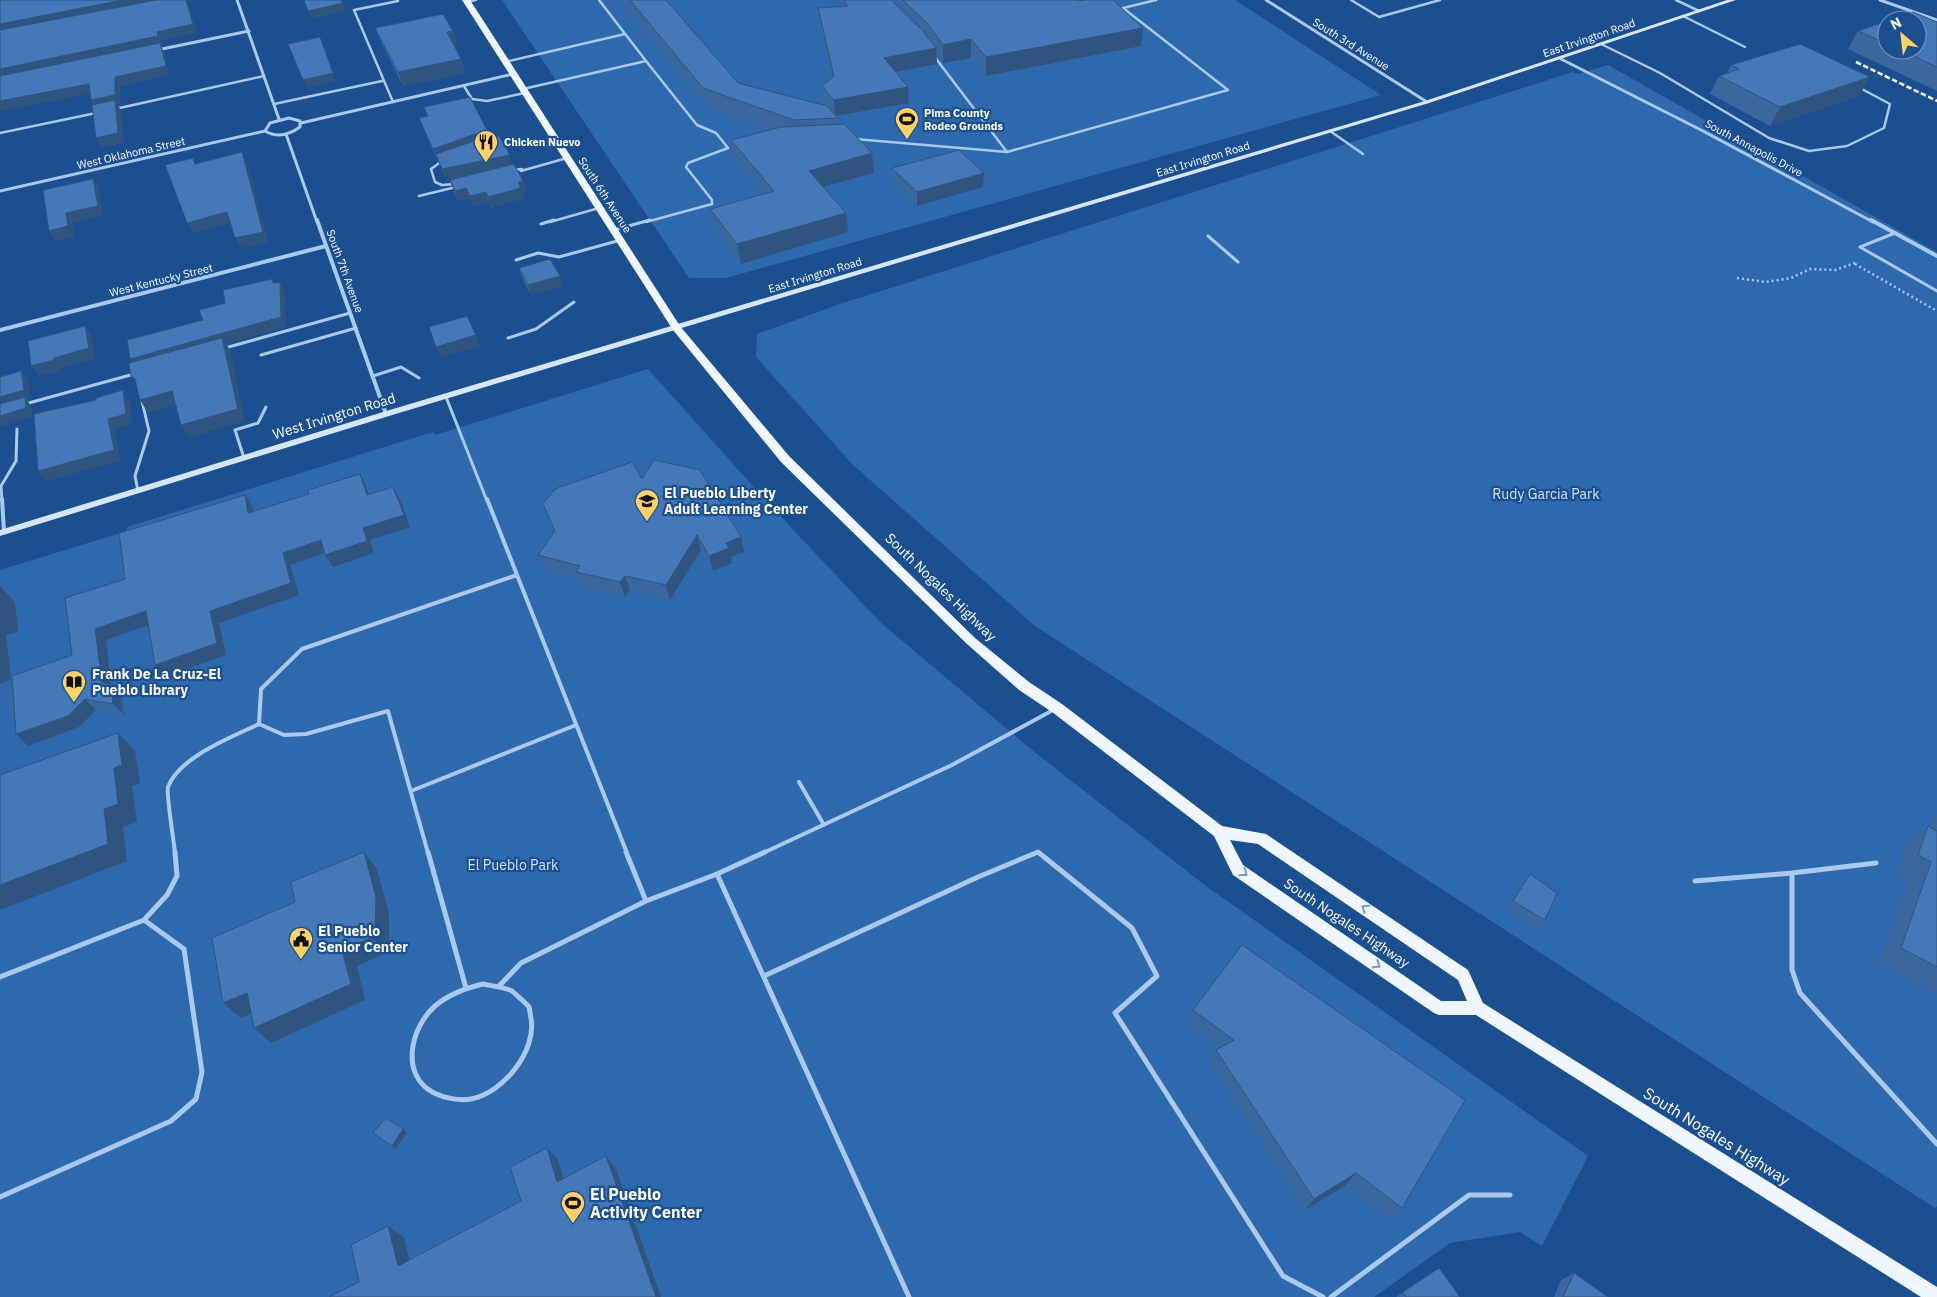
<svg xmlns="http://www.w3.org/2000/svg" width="1937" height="1297" font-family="'IBM Plex Sans',sans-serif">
<rect width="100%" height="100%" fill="#1b4f8f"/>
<path fill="#2e69ad" d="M502 0H1235L1381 95 726 278H689Z
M1608 65 1937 252V1206L1935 1208 1035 626 852 464 756 357 757 334 840 304 1573 72 1578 74Z
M648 369 768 503 882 624 1037 754 1206 886 1588 1156 1542 1246 1520 1232 1450 1243 1374 1297H0V570L127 531V527L433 432 435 435Z"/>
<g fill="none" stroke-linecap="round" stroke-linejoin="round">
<path stroke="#a9c9ee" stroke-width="2.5" stroke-dasharray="2 3" stroke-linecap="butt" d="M1855 264 1937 311
M1737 278 1766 282 1791 278 1810 269 1835 270 1858 262"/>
<path stroke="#a9c9ee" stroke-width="2.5" d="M1351 0 1379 17 1440 0
M1676 0 1699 11
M467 2 476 0
M1683 16 1745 47
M1603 45 1660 73 1769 138 1809 151 1847 146 1884 128 1890 104 1858 87
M934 56 1007 152 1228 90 1123 8 1156 0
M505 62 625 34
M464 86 472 99 487 101 525 93
M523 89 646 61 599 0
M393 102 354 10 398 1
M274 104 382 81
M115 109 264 76
M1330 131 1363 154
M0 133 96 113
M855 139 1007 152
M442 161 431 169 435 182 442 185 455 184
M513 170 522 169
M521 171 567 158
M419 196 456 187
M550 222 599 208
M646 222 712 204V200L686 167 688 163 728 148 716 133 697 125 646 61"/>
<path stroke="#a9c9ee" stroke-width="3" d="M541 224 554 220
M614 230 650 220
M1208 236 1238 262
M1860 247 1937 291
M1860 247 1895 233
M516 260 538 253 559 257 621 240
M508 338 536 329 574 302
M225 348 350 313
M261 355 356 328
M373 376 401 367 419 378
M446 397 487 501
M25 404 134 374
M244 458 235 430 258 423 266 407
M138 491 135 476 149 431 142 401
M2 501 1 486 16 461 17 429"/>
<path stroke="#a9c9ee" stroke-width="4" d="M2 499 4 532
M487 499 627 853
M259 724 261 689 302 649 517 575
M799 782 824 825
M411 791 576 725
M175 853C174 842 166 794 168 787 179 757 232 737 259 724L284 735 306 734 388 711 428 853
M763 853 952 765 1055 709
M1036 853H1039"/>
<path stroke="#a9c9ee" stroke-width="5" d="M428 852 466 988
M626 852 646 901
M1876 863 1792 873V970L1800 993 1937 1144
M717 874 909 1297
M1695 881 1792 873
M144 920 167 895 177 876 175 852
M764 976 978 877 1038 852 1132 928 1157 976 1115 1013 1283 1276 1323 1297
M0 977 144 920 184 949 202 1072 196 1099 171 1121 0 1197
M483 984C492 986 504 987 512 991 515 993 518 997 521 999 523 1001 527 1004 529 1007 530 1010 530 1015 531 1018 537 1051 503 1093 471 1099 459 1101 444 1098 434 1093 399 1075 411 1027 435 1006 449 994 466 988 483 984Z
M500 985 521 963 646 901 717 874 765 852
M1331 1297 1469 1195H1510"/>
<path stroke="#a9c9ee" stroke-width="3" d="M237 0 279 119
M1266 0 1427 102
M1880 0 1937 20
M157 50 249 31
M1561 59 1703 131 1873 222
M289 118 300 121V127C289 135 277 138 265 131L270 123Z
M301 123 513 74
M286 134 317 222
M0 191 265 131"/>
<path stroke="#a9c9ee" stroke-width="4" d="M317 220 386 414
M1871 220 1937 256
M0 330 326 246"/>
<path fill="#d6e6fa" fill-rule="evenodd" d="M1727 0H1736L1429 103 389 416 0 536V530L383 412 1425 101Z"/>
<path fill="#f0f6ff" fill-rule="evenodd" d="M462 0H470L680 326 789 456 975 638 1029 682 1062 704 1222 826 1266 834 1468 970 1483 1003 1937 1287V1297H1921L1476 1015H1439L1434 1013 1233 875 1214 836 1052 712 1019 690 967 644 781 462 673 330ZM1230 840 1258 844 1458 980 1467 1001H1441L1243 865Z"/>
<path stroke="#fff" stroke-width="2.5" stroke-dasharray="5.5 2.5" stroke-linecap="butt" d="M1856 62 1937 101"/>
</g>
<path fill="#3a679d" d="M619 0H666L738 83 826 106 823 102 822 86 832 78 820 24 818 8 845 6 844 0 896 5V0H1078L1141 46 986 76 971 58 943 63 936 54 937 64 896 72 908 87 909 103 836 116 838 118 839 124 872 153 874 173 823 187 846 213 848 232 741 264 714 228 710 209 763 194 734 159 731 140 770 130 706 107Z
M1887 21V50H1917L1937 22V91L1848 49 1858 31Z
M375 28 453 31 457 45H454L461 59 465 73 403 86 381 42Z
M1731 65 1870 77 1859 96 1770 126 1710 94 1719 76 1727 73Z
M424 107 491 138 512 164 523 181 527 191 523 192 525 198 491 207 489 202 473 206 470 198 458 201 450 181H447L424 130 419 118 427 116Z
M892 168 983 187 917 206 893 183Z
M519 268 563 286 531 295 522 278Z
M642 479 744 552 731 557 732 563 713 571 701 550 670 600 630 590 625 597 582 587 579 579 544 570 538 555 555 532 543 504Z
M366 486 369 494 400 499 410 527 370 540 374 553 333 567 325 554 290 565 299 595 219 623 226 655 165 677 155 665 148 626 106 640 111 685 121 696 124 715 96 710 79 727 28 746 72 655 125 579 253 507V511Z
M1937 814V995L1879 964 1909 879 1896 872 1907 844 1928 826 1930 828 1934 816Z
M1530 874 1545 920 1538 929 1507 909 1523 883Z
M1242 945 1402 1208 1391 1220 1346 1185 1305 1210 1210 1064 1216 1050 1219 1048 1188 1025 1193 1010Z
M1574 1273 1608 1297H1554L1561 1280Z
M1403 1292 1460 1297H1396Z"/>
<path fill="#305480" d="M123 0H174L0 34V24Z
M186 0H187L188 4 197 33 161 41 163 46H161L164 52 170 75 120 86V104H117L121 110 124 143 102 147 96 138 97 109 91 100 115 77 0 79V69L157 32Z
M343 3 346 11 311 19 308 11Z
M1143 28 1141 46 986 76V57Z
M453 31 457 45 451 46 447 32Z
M971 39V58L943 63V45Z
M323 45 336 81 307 88 303 80Z
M936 48 937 64 885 74 884 58Z
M461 59 465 73 403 86 398 72Z
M1870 77 1859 96 1770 126 1780 107Z
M89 84 95 93 1 111 0 110V101Z
M908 87 909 103 835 116 834 100Z
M475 134 479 146 436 154 438 161 433 149Z
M242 152 247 162 268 242 241 248 235 238Z
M872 153 874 173 811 190 809 171Z
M510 155 513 168 447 181 442 169Z
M984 173 983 187 917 206V192Z
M93 179 99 188 103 215 72 223 74 236 55 241 49 231 66 213Z
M523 181 527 191 523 192 525 198 491 207 488 197 518 182Z
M466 188 470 198 458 201 455 191Z
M486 192 489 202 473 206 470 196Z
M227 212 232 223 193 233 187 223Z
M846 213 848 232 741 264 737 244Z
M560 276 563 286 531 295 528 285Z
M280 282 285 292 286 327 226 344 230 350 245 421 189 438 181 425 238 409 137 369 130 359Z
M85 326 92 336 96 359 61 368 62 371 39 376 31 366 54 358Z
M476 335 480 346 440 357 436 347Z
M21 371 28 379 30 399 27 400 31 406 33 417 0 427V397Z
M123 390 130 401 133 424 115 429 121 461 46 481 38 471 108 419Z
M172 391 180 404 148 413 140 400Z
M360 474 366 486 373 507 367 495Z
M393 487 400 499 410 527 370 540 374 553 333 567 325 555 363 528Z
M245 495 253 507 256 525 248 513Z
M697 535 701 550 670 600 666 585Z
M741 537 744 552 731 557 732 563 713 571 709 556 726 543Z
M321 540 328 552 290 565 299 595 219 623 226 655 165 677 155 665 210 611 283 553Z
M625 576 630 590 625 597 620 582Z
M0 586 15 602 18 632 6 635 11 680 0 684Z
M146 611 155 623 106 640 111 685 121 696 124 715 113 704 102 683 95 629Z
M85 699 96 710 79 727 28 746 16 734Z
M118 733 135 751 140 783 132 786 137 822 123 827 127 861 0 910V885L104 809 114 768Z
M364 852 377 869 389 914V952L357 966 365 1000 271 1043 254 1028 342 951Z
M247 993 265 1008 241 1018 223 1003Z
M403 1129 407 1133 395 1149 392 1146Z
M547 1148 558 1160 568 1193 557 1182Z
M606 1156 616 1169 661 1297H656Z
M1356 1173 1346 1185 1305 1210 1314 1199Z
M388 1226 404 1237 413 1276 398 1266Z"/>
<path fill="#4478b7" stroke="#305480" d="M0 0H123L0 24Z
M156 0H186L193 24 157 32 158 36 0 69V30Z
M304 0H341L343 3 308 11Z
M630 0H666L738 83 827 106 838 118 794 120 703 88Z
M844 0H891L922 30 936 48 884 58 908 87 834 100 822 86 834 76 818 8 848 6Z
M903 0H1078L1079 1 1084 0H1113L1143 28 986 57 971 39 943 45 927 23Z
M1913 12 1937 22V67L1901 50H1917V20H1890Z
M443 14 453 31 447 32 461 59 398 72 375 28Z
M1887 21V44L1858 31Z
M320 37 333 73 303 80 288 44Z
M160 43 166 66 115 77V95L91 100 89 84 0 101V76Z
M1800 44 1870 77 1780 107 1719 76 1739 69 1731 65Z
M470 97 491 138 499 136 510 155 442 169 436 154 477 140 479 135 475 134 433 149 419 118 428 116 424 107Z
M115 100 118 133 96 138 92 105Z
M844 124 872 153 809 171 846 213 737 244 710 209 774 191 731 140 781 127Z
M959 150 984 173 917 192 892 168Z
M242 152 263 232 235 238 227 212 187 223 165 165 193 158 195 164Z
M514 164 523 181 518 182 521 188 488 197 486 192 470 196 466 188 455 191 450 180Z
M93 179 98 206 66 213 68 226 49 231 43 190Z
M550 259 560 276 528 285 519 268Z
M272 279 273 283 280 282 281 317 130 359 127 340 203 320 199 310 225 303 223 290Z
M467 316 476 335 436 347 429 327Z
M85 326 89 348 54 358V360L31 366 28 341Z
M222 338 238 409 181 425 172 391 140 400 135 379 131 376 129 363Z
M21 371 24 390 0 397V377Z
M123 390 126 414 108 419 114 450 38 471 34 414 96 400V398Z
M25 397 26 408 0 416V404Z
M654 460 700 470 741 537 726 543 729 548 709 556 697 535 666 585 625 576 620 582 576 572 580 566 538 555 555 531 543 504 555 489 632 462 642 479Z
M360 474 367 495 393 487 404 515 363 528 367 541 325 555 321 540 283 553 291 583 210 611 217 643 155 665 146 611 95 629 102 683 110 684 113 704 85 699 68 716 16 734 12 676 72 655 65 598 125 579 119 533 245 495 248 513 309 494 308 490Z
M118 733 122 765 114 768 118 804 104 809 108 844 0 885V775Z
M1928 826 1937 831V967L1901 948 1931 862 1918 855Z
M364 852 376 897 375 936 342 951 351 984 254 1028 247 993 223 1003 212 938 295 902 291 882Z
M1530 874 1557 893 1545 920 1513 901Z
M1242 945 1465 1100 1402 1208 1356 1173 1314 1199 1216 1050 1234 1040 1193 1010Z
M386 1118 403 1129 392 1146 373 1133Z
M547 1148 557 1182 606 1156 656 1297H329L359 1282 351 1245 388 1226 398 1266 521 1201 510 1167Z
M1439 1268 1460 1297H1406L1403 1292Z
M1574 1273 1608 1297H1563Z"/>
<defs><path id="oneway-chevron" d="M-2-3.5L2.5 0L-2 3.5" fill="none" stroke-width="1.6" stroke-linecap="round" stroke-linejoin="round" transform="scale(1.25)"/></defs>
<g stroke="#7b9ac1">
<use href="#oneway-chevron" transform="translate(1244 873) rotate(38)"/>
<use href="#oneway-chevron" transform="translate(1365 908) rotate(-146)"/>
<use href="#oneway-chevron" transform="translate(1377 965) rotate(34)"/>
</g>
<defs>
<g id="stadium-pin" transform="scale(1.25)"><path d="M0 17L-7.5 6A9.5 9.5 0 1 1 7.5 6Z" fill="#ffd166" stroke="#1b4f8f"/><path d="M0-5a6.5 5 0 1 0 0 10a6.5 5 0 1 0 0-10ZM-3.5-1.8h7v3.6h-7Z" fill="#111"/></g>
<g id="restaurant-pin" transform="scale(1.25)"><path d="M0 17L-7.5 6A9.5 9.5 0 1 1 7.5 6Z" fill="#ffd166" stroke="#1b4f8f"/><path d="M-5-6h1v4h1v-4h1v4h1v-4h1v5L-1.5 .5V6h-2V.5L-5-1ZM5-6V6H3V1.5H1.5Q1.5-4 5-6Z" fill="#111"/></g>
<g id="university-pin" transform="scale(1.25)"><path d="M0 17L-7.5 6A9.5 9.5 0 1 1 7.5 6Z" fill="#ffd166" stroke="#1b4f8f"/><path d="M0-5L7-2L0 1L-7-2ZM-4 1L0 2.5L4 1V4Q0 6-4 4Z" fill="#111"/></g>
<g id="library-pin" transform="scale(1.25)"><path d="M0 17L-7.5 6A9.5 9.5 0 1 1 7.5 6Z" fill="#ffd166" stroke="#1b4f8f"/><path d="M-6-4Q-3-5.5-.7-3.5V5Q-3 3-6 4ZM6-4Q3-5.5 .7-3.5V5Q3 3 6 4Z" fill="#111"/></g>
<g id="civic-pin" transform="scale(1.25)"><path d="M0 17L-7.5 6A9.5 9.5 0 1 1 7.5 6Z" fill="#ffd166" stroke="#1b4f8f"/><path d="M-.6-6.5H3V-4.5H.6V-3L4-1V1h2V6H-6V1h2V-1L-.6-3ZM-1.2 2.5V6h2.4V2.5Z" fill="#111"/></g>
</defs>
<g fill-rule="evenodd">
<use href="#stadium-pin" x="907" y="119"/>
<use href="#restaurant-pin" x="486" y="142"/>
<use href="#university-pin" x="647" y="501"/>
<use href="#library-pin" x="74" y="682"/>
<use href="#civic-pin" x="301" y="939"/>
<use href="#stadium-pin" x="573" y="1203"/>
</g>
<g text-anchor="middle" stroke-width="4.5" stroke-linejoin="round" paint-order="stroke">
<g font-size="11" fill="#fff" stroke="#1b4f8f">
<text transform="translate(1589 38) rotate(-19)" y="4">East Irvington Road</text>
<text transform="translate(1351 44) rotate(32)" y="4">South 3rd Avenue</text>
<text transform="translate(1754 148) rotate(28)" y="4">South Annapolis Drive</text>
<text transform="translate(131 153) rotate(-13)" y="4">West Oklahoma Street</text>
<text transform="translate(1203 159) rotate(-17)" y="4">East Irvington Road</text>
<text transform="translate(605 195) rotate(57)" y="4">South 6th Avenue</text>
<text transform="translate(345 271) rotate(70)" y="4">South 7th Avenue</text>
<text transform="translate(815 275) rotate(-17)" y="4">East Irvington Road</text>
<text transform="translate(161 280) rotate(-14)" y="4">West Kentucky Street</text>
</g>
<g font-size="11" font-weight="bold" fill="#fff" stroke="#1b4f8f" text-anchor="start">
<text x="924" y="117">Pima County<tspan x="924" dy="13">Rodeo Grounds</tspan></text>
<text x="504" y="146">Chicken Nuevo</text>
</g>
<g font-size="14" fill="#fff" stroke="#1b4f8f">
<text transform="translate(334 416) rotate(-17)" y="5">West Irvington Road</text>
<text transform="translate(941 587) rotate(44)" y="5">South Nogales Highway</text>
<text transform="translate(1347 923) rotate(34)" y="5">South Nogales Highway</text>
</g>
<g font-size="14" font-weight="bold" fill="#fff" stroke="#1b4f8f" text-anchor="start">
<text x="664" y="498">El Pueblo Liberty<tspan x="664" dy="16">Adult Learning Center</tspan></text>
<text x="92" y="679">Frank De La Cruz-El<tspan x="92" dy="16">Pueblo Library</tspan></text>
<text x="318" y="936">El Pueblo<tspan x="318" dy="16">Senior Center</tspan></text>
</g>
<g font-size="14" fill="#cfe3fa" stroke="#1b4f8f">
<text x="1546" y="499">Rudy Garcia Park</text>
<text x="513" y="870">El Pueblo Park</text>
</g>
<g font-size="16" fill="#fff" stroke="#1b4f8f">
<text transform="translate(1717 1136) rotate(32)" y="6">South Nogales Highway</text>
</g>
<g font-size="16" font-weight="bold" fill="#fff" stroke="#1b4f8f" text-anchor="start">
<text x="590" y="1200">El Pueblo<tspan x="590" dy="18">Activity Center</tspan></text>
</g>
</g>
<g transform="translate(1902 35) rotate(332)"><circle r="24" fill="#1b4f8f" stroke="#7695bc"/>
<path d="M0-4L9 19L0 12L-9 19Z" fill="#ffd166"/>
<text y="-8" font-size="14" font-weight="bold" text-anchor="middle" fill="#ffffff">N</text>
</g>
</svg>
